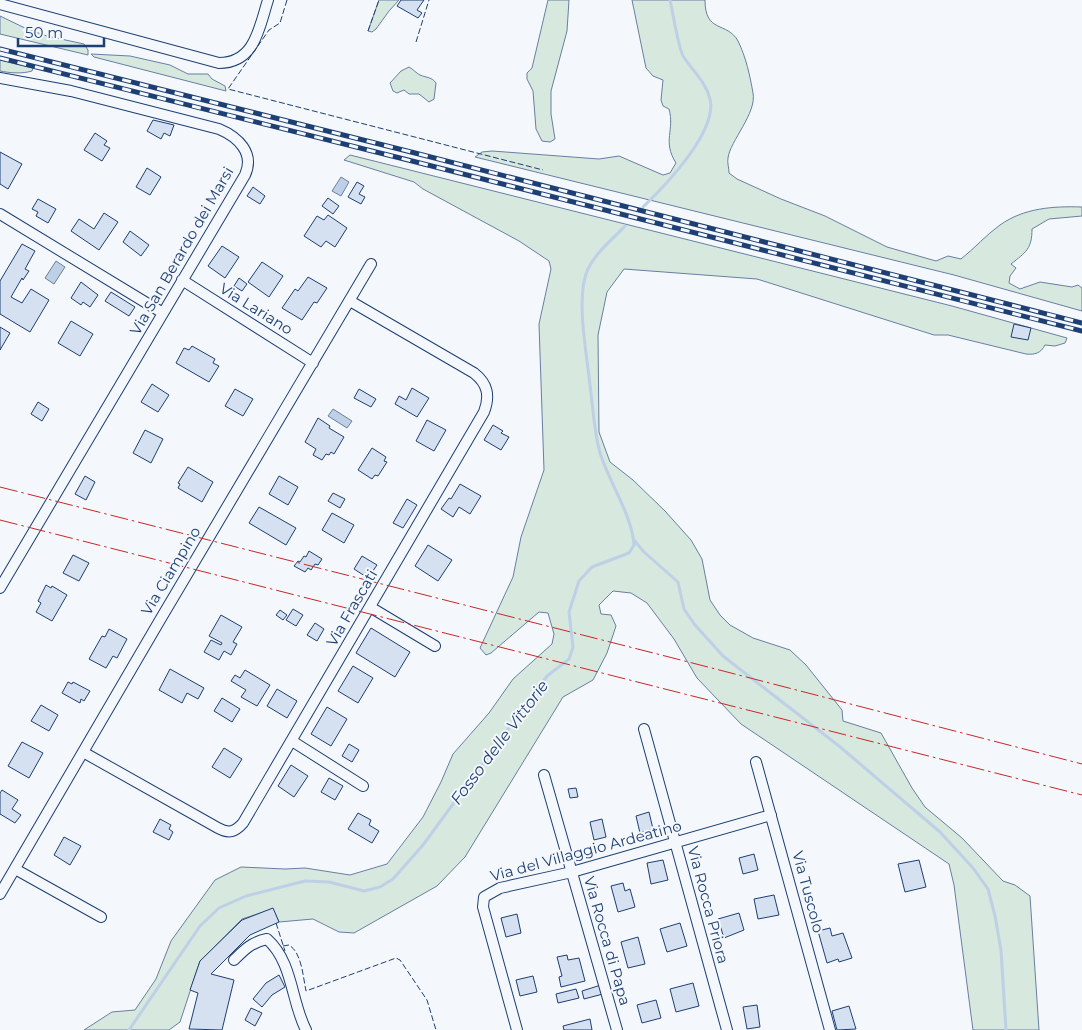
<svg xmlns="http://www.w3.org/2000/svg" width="1082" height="1030" font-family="Montserrat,sans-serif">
<rect width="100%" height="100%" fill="#f4f7fb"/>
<path fill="#d7e8df" stroke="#687fa3" d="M379 0H399L389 11 376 29 372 32 368 31Z
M548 0H569L567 31 551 91V114L555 139 550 142 542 141 536 129 533 91 527 79V73L532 68Z
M632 0H705C705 34 727 21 738 41 746 57 750 76 753 93 757 113 730 141 728 158 727 162 729 168 729 173L737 179 781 199 825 216 887 247 936 261 948 256 961 259C975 248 986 235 1000 225 1024 208 1053 206 1082 207V216L1049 219 1032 229C1032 249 1026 252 1011 264L1016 268 1010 276 1009 283 1020 289 1040 282 1072 287 1078 285 1082 288V311L954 275 475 157 482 152 492 151 599 159 619 156 663 175 670 173 676 163C662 141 675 130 669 109L663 106 661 100 663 80 653 76 646 68Z
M0 16 27 29 47 36 84 44 88 50V55L0 34Z
M91 54 130 56 170 65 188 74H208L212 79 225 86 226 91 94 57Z
M0 60 33 68 32 71C22 74 10 73 0 71Z
M409 67C413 69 416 73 420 75 427 78 432 77 436 83L434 99 429 102 419 94H409L404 90 397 93 393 91 390 83 401 71Z
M350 155 952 306 1067 338 1065 343 1055 346 1045 345C1041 353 1035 355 1026 354L948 335H934L757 279 624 269 607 292 598 335 599 432 610 462 633 480 665 511 691 540 702 559 710 600 720 615 730 625 753 638 790 650 806 665 842 710 843 721 881 733 912 788 925 807 962 838 1003 881 1015 885 1030 896 1039 1030H973L954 885 949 864 741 724 697 678 674 639 647 603 631 593 613 591 599 605 601 614 611 615 616 626 607 653 593 680 563 697 465 857 437 886 354 933 339 932 313 919 279 922 273 909 242 919 200 961 180 1022 169 1030H84L112 1012 135 1010 156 979 171 941 215 880 241 867 285 869 305 868 350 875 387 864 423 817 441 782 453 754 489 713 513 679 552 644 554 634 548 613 539 612 491 653 486 655 480 648 513 577 521 537 544 470 539 324 551 269 549 261 519 241 423 189 414 182 344 160Z"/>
<path fill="#bed0e5" stroke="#687fa3" d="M341 177 349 182 341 196 332 191Z
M56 261 65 267 54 284 45 278Z
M333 409 352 421 347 428 328 416Z"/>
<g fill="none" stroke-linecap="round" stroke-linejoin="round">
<path stroke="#bed0e5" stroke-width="3" d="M643 207C665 186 718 131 710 99 706 82 692 70 683 56 678 46 673 13 670 0
M634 540 644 552 678 582 684 609 695 625 723 656 839 746 940 832 973 868 988 889 995 916 1001 950 1006 1030
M129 1030 200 926 219 908 246 896 305 881 329 882 364 891 380 887 393 879 423 845 547 676 569 659 573 647 569 612 579 581 592 567 629 553 634 545C632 515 609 482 600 453 594 431 593 408 590 385 587 355 575 296 588 269 596 252 613 239 625 226"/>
</g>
<path fill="#d5e0f0" stroke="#1d3f73" d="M401 0H424L417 10 422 13 418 18 397 6Z
M153 120 174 125 170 136 164 133 161 139 147 131Z
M95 133 107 141 104 145 110 148 102 161 84 150Z
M0 152 22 164 8 189 0 184Z
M147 168 161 177 150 195 136 187Z
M357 182 364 186 359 194 365 197 361 204 348 197Z
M253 187 265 196 260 204 247 196Z
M328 198 339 206 333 214 322 206Z
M38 199 56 209 48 223 36 216 38 212 32 209Z
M104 213 118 222 99 250 71 231 79 219 94 229Z
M328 215 347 228 335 247 326 241 321 247 304 236 317 216 324 220Z
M130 231 149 245 141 256 123 242Z
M22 244 35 251 25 269 29 271 23 280 22 278 11 297 22 303 31 289 49 300 30 332 0 314V281Z
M222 246 239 257 225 278 208 266Z
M262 262 283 276 269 297 248 282Z
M308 277 327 288 317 303 314 302 302 320 282 308 295 289 298 291Z
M239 278 247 284 242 291 234 286Z
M81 282 98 295 90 307 83 302 81 305 71 298Z
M111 292 135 307 129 316 105 301Z
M71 321 93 334 80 356 58 343Z
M1014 324 1031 328 1028 340 1011 337Z
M0 327 10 333 0 350Z
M192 346 215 359 213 363 219 366 209 382 176 363 184 348 189 350Z
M152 384 169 395 158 412 141 402Z
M412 388 429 398 417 417 395 404 399 396 406 400Z
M235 389 253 399 243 416 225 406Z
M359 389 376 399 371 407 354 398Z
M38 402 49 409 42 421 31 414Z
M318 418 330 426 329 428 344 437 334 454 331 452 329 455 326 454 322 460 313 455 316 449 305 442Z
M427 420 446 430 434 451 416 441Z
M493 425 503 431 501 433 509 437 501 450 484 440Z
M145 430 163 439 151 463 133 453Z
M372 448 386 457 384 461 387 462 378 476 375 475 372 479 358 470Z
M188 467 213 482 202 502 178 488 180 484 178 483Z
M85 476 95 482 86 500 75 494Z
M279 476 298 487 288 505 269 494Z
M460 484 481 496 470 514 459 507 453 517 441 509 449 498 451 499Z
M333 493 345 499 340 508 328 501Z
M407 499 417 505 403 528 393 523Z
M259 507 296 528 286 545 249 523Z
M332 513 354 525 344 543 322 530Z
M428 545 452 560 438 581 415 566Z
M309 551 322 559 318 565 315 564 311 570 308 568 305 572 294 566 298 561 300 562 304 556 306 557Z
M73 555 89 563 79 581 63 573Z
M362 556 377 565 368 578 354 569Z
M46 585 51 588 52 586 67 595 52 621 36 612 41 603 38 601Z
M293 609 303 615 296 626 286 620Z
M280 610 287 615 283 620 276 615Z
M221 615 242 627 233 642 237 644 231 655 224 651 219 660 204 652 211 640 221 645 222 643 209 636Z
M315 623 324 629 317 641 307 635Z
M371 628 410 652 395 677 356 653Z
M109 629 127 639 117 658 113 656 106 668 89 659 102 636 105 637Z
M353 666 373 678 358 703 338 691Z
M170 669 204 688 198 699 187 693 182 703 159 690Z
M245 670 270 685 257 706 241 697 246 690 231 681 235 675 240 678Z
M68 682 72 684 73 682 90 691 84 701 81 699 80 703 62 693Z
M277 689 297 701 287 718 267 706Z
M222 698 240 709 232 722 214 711Z
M41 705 58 715 49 731 31 721Z
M327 707 347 719 331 746 311 734Z
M22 742 43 753 29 778 8 766Z
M349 744 359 750 352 762 342 756Z
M224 748 242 759 230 778 212 767Z
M291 765 308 776 294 797 278 786Z
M329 778 343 786 335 800 321 792Z
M576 788 578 797 570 798 568 789Z
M2 790 18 800 12 809 21 815 15 823 0 814V793Z
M649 812 653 829 640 833 636 816Z
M358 813 371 820 369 825 379 831 372 843 348 829Z
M160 819 171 825 169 829 173 832 169 840 153 832Z
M602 819 606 837 594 840 590 822Z
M64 837 81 846 70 865 54 855Z
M754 854 758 870 743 874 739 858Z
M663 860 668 880 651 884 647 863Z
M919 860 926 887 905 892 898 864Z
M623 883 625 891 630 889 635 907 618 912 611 886Z
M774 895 779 915 758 919 754 899Z
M273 908 279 922 250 935 211 974 234 980 222 1030 189 1029 198 993 190 990 200 961 242 920Z
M739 913 744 930 724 938 718 919Z
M517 914 521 933 506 937 501 918Z
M680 923 687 946 667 952 660 929Z
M830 928 832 936 843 933 852 958 839 962 838 959 827 963 818 931Z
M638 937 645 964 628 968 621 942Z
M567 955 568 960 579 958 585 981 561 987 559 977 562 976 557 957Z
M279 975 285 987 272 995 262 1007 253 999 266 983Z
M533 976 537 992 520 996 516 980Z
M693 983 699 1006 676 1012 670 989Z
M601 985 603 994 584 999 582 991Z
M576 989 579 998 558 1003 556 994Z
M656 1000 661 1018 642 1023 637 1005Z
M757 1005 760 1027 747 1029 743 1007Z
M849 1006 856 1029 837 1030 832 1011Z
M251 1008 262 1013 255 1026 245 1020Z
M590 1019 592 1030H564L563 1026Z"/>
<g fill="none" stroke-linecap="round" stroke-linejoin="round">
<g stroke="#1d3f73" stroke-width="12">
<path id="street" d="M0 4 219 63C255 63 259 28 268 0
M0 78 71 91 219 129C238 137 255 153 245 175L0 588
M0 214 163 313
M182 280 313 363
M370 607 435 646
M644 729 727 1030
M292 741 363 786
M83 752 218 828C229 834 235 832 243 823L484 412C490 396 488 384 474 373L350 301
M756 762 830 1030
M544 775 617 1030
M15 869 101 917
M0 894 160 620 371 264
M234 960C245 949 252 942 267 939 293 962 291 1001 306 1030
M517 1030 483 907 484 897 500 888 572 872 771 815"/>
</g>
<use href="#street" stroke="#f4f7fb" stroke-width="10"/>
<g stroke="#1d3f73" stroke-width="5">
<path id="rail" d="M0 49 415 153 1082 323
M0 58 412 161 1082 331"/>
</g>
<use href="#rail" stroke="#f4f7fb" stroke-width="3" stroke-dasharray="9" stroke-linecap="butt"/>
<path stroke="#1d3f73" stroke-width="1" stroke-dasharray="6 2.5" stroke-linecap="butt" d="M287 0 280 23 269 30 228 89 543 170
M368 31 379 0
M416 42 429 0
M276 923 285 951
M283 946 289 945C302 953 303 977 306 991L396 958 400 960 427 1000 436 1030"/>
<path stroke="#c62828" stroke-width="1" stroke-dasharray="18 4 2.5 4" stroke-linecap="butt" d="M0 487 673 658 1082 764
M0 520 1082 795"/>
</g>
<g text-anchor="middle" stroke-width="4" stroke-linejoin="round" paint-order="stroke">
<g font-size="15" fill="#1d3f73" stroke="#f4f7fb">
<text transform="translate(182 251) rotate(-60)" y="5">Via San Berardo dei Marsi</text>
<text transform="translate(256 309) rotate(32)" y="5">Via Lariano</text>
<text transform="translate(171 571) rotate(-59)" y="5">Via Ciampino</text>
<text transform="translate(352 608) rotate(-60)" y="5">Via Frascati</text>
<text transform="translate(586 851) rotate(-15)" y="5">Via del Villaggio Ardeatino</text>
<text transform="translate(808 892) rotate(75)" y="5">Via Tuscolo</text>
<text transform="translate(708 905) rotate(75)" y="5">Via Rocca Priora</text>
<text transform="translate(607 941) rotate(74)" y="5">Via Rocca di Papa</text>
</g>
<g font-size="16" font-style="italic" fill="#1d3f73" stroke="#f4f7fb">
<text transform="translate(499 742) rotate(-53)" y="6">Fosso delle Vittorie</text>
</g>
</g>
<path d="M18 38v8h86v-8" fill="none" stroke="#1d3f73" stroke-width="2.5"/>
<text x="25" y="38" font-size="15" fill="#1d3f73" stroke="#f4f7fb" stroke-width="4" paint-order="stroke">50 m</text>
</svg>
